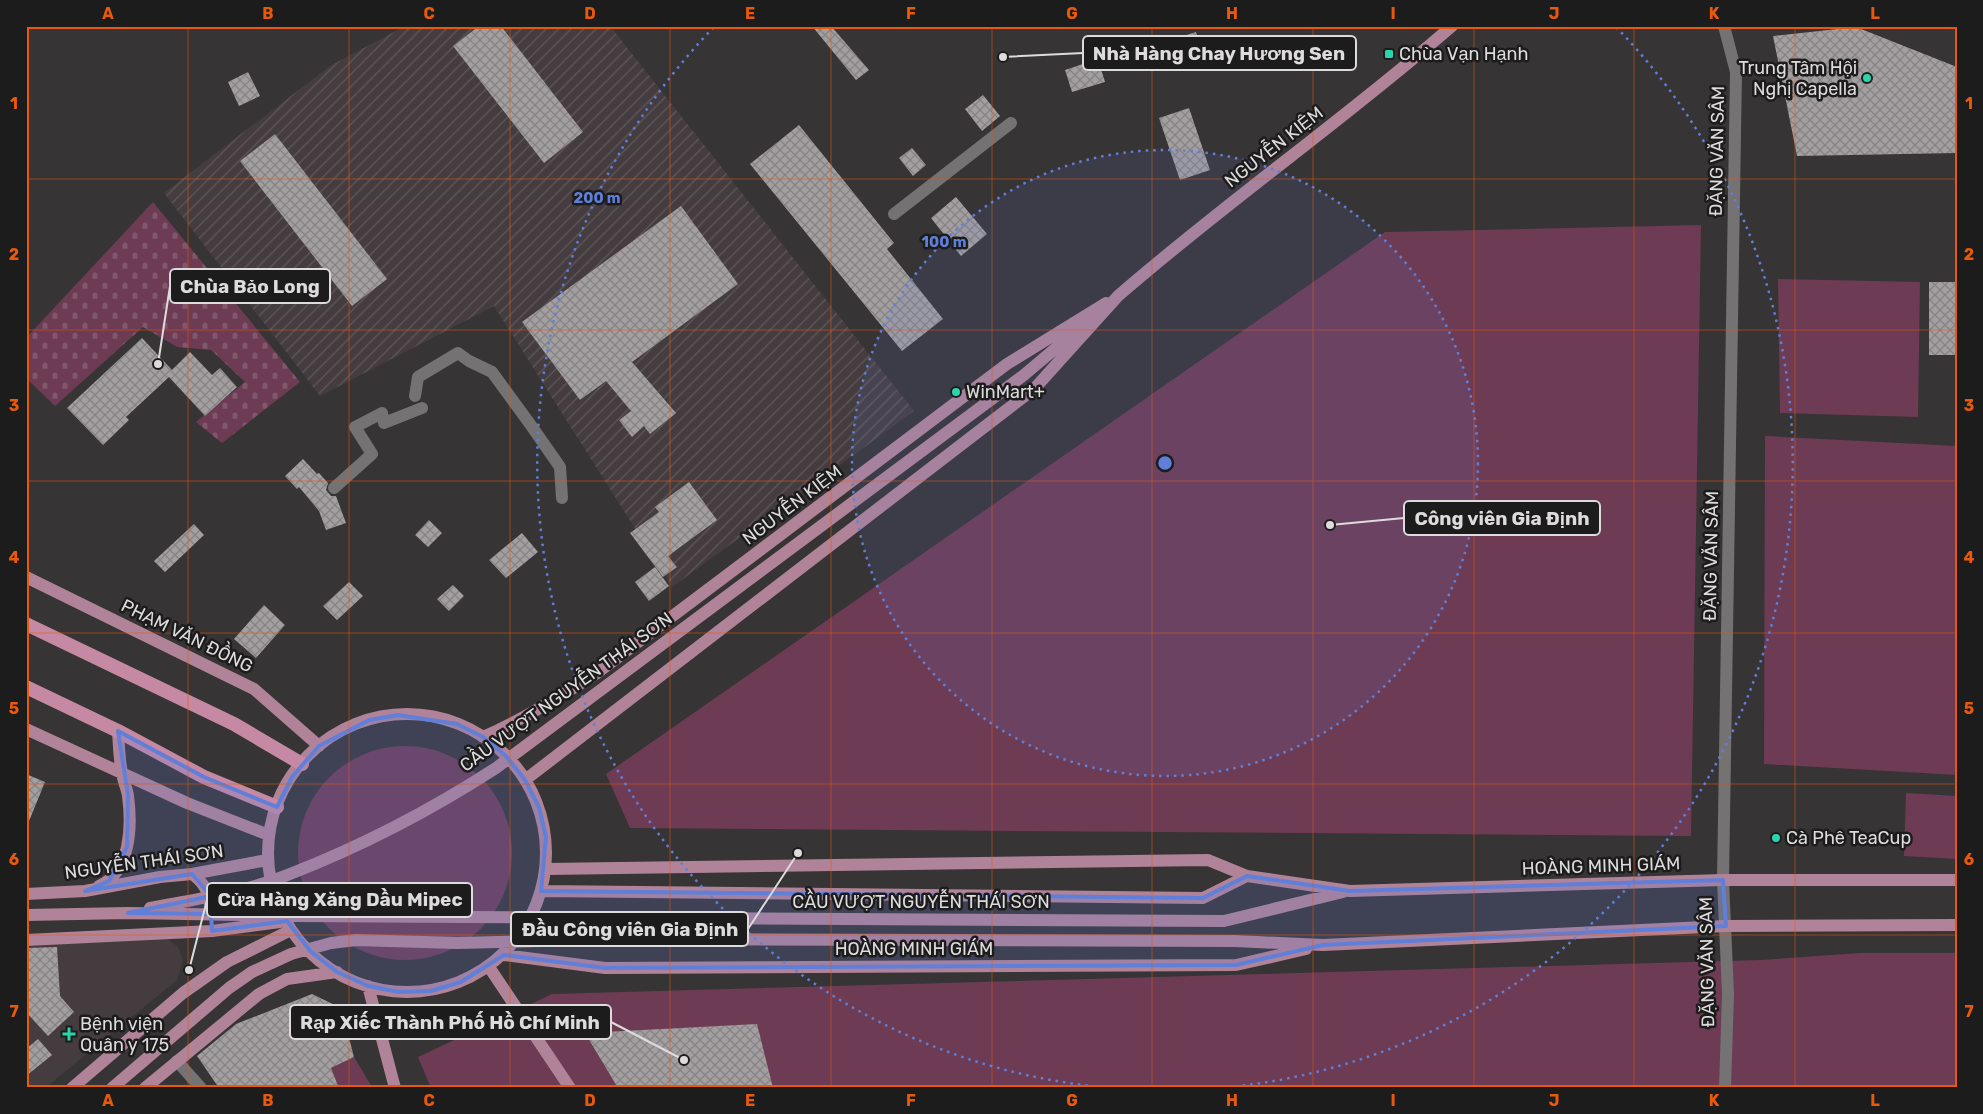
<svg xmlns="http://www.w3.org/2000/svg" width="1983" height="1114" font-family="Rubik,sans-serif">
<defs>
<pattern id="industrial-furrows" width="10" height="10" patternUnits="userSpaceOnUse" patternTransform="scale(1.25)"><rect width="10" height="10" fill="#453c3f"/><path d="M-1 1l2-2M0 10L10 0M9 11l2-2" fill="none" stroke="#5f585a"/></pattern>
<pattern id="cemetery-stones" width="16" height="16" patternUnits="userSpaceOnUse" patternTransform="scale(1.25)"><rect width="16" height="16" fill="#6d3b53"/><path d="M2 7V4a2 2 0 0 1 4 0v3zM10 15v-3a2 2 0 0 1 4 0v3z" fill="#81576b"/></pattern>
<pattern id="building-cross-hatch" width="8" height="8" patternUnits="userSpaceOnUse" patternTransform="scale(1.25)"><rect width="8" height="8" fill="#a39fa0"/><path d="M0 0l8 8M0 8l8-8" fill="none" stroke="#868384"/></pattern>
</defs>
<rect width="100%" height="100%" fill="#373435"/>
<path fill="#453c3f" d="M167 938 178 947 183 960 177 980 45 1088H26V945Z"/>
<path fill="url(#industrial-furrows)" d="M405 26H610L914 411 672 587 494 306 320 396 164 193 330 66Z"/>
<path fill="url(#cemetery-stones)" d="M153 202 300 382 222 443 196 422 245 382 211 350 177 347 143 327 55 406 26 378V338Z"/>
<path fill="#6d3b53" d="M1701 225 1691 836 630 828 606 774 1385 232Z
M1778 279 1920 282 1918 417 1780 413Z
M1765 436 1957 446V775L1764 764Z
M298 853a107 107 0 1 1 214 0a107 107 0 1 1-214 0Z
M1906 793 1957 796V859L1904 856Z
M1860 953H1957V1088H431L418 1057 552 994 1761 960Z
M354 1057 372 1087 339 1088 331 1068Z"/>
<path fill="url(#building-cross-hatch)" d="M479 26H501L583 132 544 163 453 46Z
M812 26H831L869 70 856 80Z
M1856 27 1957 67V153L1797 156 1773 36Z
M1196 32 1204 53 1175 62 1168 41Z
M1098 59 1105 82 1072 92 1065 70Z
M248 72 260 96 239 106 228 82Z
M983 95 1000 116 982 131 965 109Z
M1189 108 1210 170 1180 180 1159 118Z
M799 125 894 243 887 249 943 319 902 351 750 164Z
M275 134 387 279 352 306 240 161Z
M912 148 926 165 913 176 899 158Z
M956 197 987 234 961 256 931 218Z
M681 206 738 284 632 362 676 413 650 434 644 426 632 437 619 420 631 411 606 381 580 400 522 322Z
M1929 282H1957V355H1929Z
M142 338 172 370 190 352 212 375 220 368 237 387 205 416 169 377 126 417 129 420 103 445 67 408Z
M303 459 317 474 319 473 328 483 326 490 331 496H336L346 523 326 530 319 511 299 487 297 489 285 476Z
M689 482 717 520 668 556 677 567 663 577 630 533 659 512 655 507Z
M429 520 442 533 428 547 415 535Z
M194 524 204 535 165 572 154 561Z
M522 533 538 552 506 578 489 560Z
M655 567 669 586 649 601 635 582Z
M349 582 363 596 337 620 323 606Z
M453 585 464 596 449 611 437 599Z
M264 605 285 625 256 658 234 639Z
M26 774 45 782 27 826H26Z
M57 947 60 996 74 1012 48 1036 26 1012V948Z
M312 994 341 1008 354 1057 331 1068 339 1088H219L197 1056 236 1024Z
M757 1024 773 1088H618L585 1033Z
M38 1039 52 1055 26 1076V1049Z"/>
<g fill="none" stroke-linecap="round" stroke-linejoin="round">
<path stroke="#757273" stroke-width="12" d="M894 214 1011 123
M415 396 418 377 458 353 469 361 492 372 530 424 560 467 562 498
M334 488 372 454 355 427 382 413 384 423 422 408
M177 1061 201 1088"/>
<path stroke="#757273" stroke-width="12" d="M1724 26 1736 72 1723 880 1728 994 1725 1088"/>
<path stroke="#b18398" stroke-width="12" d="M26 577 254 689 319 746
M268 853a139 139 0 1 1 278 0a139 139 0 1 1-278 0Z
M26 729 187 803 266 834
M483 737C524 719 560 697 597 673L1007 364 1106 303
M525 780 1035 388 1118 296C1226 202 1344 120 1452 26
M546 869 1208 860 1247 876 1350 891 1723 880H1957
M192 874C203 882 208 890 210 904
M99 886C131 872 132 826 128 796 127 788 123 781 122 773 119 759 119 745 118 731
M541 891 1203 898 1247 876
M26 894 85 891 160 877 192 874 267 860
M150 908C197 899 246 892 290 874 362 846 431 810 496 768L1024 375 1082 326
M26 915 128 913 294 916 1224 921 1343 892
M26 940 212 931 280 922
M504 955 605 968 1236 965 1306 949
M489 967 570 1088
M368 986 395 1088
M72 1088 183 993 227 962 291 930
M112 1088 229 988 252 972 291 954 331 943 356 940 457 943 630 939 1235 941 1323 945 1726 926 1957 925
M145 1088 259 994 287 979 337 972"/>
<path stroke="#c589a4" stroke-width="14" d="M26 624 234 724 302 764
M26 687 118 731 204 777 277 807"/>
</g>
<path fill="#607fd9" fill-opacity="0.2" stroke="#607fd9" stroke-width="4" stroke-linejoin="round" d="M398 715 457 724 483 737 506 756 525 780 539 807 546 837 541 891 1203 898 1247 876 1350 891 1723 880 1726 926 1323 945 1236 965 605 968 504 955 461 982 431 991 399 992 368 986 337 972 311 952 287 921 212 931 211 914 128 913 211 896 192 874 85 891 109 881 127 847 128 795 118 731 204 777 277 807 292 777 319 746 369 720Z"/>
<path fill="none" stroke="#e8590c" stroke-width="1" stroke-opacity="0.55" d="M188 26V1088M349 26V1088M510 26V1088M670 26V1088M831 26V1088M992 26V1088M1152 26V1088M1313 26V1088M1474 26V1088M1634 26V1088M1795 26V1088M26 179H1957M26 330H1957M26 481H1957M26 633H1957M26 784H1957M26 935H1957"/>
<circle cx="1165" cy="463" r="313" fill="#607fd9" fill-opacity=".12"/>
<g fill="none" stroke="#607fd9" stroke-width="2.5" stroke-dasharray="2.5 5">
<circle cx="1165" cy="463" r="313"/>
<path d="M1110 1088A627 627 0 0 1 714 27M1616 27A627 627 0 0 1 1220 1088"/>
</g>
<g fill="#2bd5ac" stroke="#1d1c1c" stroke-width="2">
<rect x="1384" y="49" width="10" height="10" rx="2.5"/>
<circle cx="1867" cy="78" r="5"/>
<circle cx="956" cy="392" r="5"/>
<circle cx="1776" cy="838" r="5"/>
<path d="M66.5 1026.5h5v5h5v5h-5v5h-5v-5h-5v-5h5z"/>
</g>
<g text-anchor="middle" stroke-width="5" stroke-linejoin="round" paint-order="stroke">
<g font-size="18" fill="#dddbdc" stroke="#1d1c1c" text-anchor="start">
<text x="1399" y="60">Chùa Vạn Hạnh</text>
<text x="1857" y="74" text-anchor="end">Trung Tâm Hội<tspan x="1857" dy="21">Nghị Capella</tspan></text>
<text x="966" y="398">WinMart+</text>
<text x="1786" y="844">Cà Phê TeaCup</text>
<text x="80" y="1030">Bệnh viện<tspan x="80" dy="21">Quân y 175</tspan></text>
</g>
<g font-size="18" fill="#dddbdc" stroke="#1d1c1c">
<text transform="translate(1274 147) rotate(-38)" y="6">NGUYỄN KIỆM</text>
<text transform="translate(1717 151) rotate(-89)" y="6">ĐẶNG VĂN SÂM</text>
<text transform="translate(792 505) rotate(-37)" y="6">NGUYỄN KIỆM</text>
<text transform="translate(1711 556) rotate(-89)" y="6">ĐẶNG VĂN SÂM</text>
<text transform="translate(187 636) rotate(26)" y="6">PHẠM VĂN ĐỒNG</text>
<text transform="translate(566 692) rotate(-36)" y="6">CẦU VƯỢT NGUYỄN THÁI SƠN</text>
<text transform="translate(144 862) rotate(-8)" y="6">NGUYỄN THÁI SƠN</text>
<text transform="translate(1601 866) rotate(-2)" y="6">HOÀNG MINH GIÁM</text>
<text x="921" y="908">CẦU VƯỢT NGUYỄN THÁI SƠN</text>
<text x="914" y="955">HOÀNG MINH GIÁM</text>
<text transform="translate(1707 962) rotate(-91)" y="6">ĐẶNG VĂN SÂM</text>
</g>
</g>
<circle cx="1165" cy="463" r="8" fill="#607fd9" stroke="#1d1c1c" stroke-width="2.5"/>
<g font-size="15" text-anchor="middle" font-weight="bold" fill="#607fd9" stroke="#1d1c1c" stroke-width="5" stroke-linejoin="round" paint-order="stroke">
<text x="597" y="203">200 m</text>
<text x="944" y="247">100 m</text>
</g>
<path fill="none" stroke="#dddbdc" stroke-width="2" d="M1003 57L1083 53M158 364L170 286M1330 525L1404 518M189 970L207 900M798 853L748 929M684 1060L611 1022"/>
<g fill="#dddbdc" stroke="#1d1c1c" stroke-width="2">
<circle cx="1003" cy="57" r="5"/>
<circle cx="158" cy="364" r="5"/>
<circle cx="1330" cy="525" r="5"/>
<circle cx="189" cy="970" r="5"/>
<circle cx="798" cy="853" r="5"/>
<circle cx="684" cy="1060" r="5"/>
</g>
<g fill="#1d1c1c" stroke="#dddbdc" stroke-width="2">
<rect x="1083" y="36" width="273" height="34" rx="5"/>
<rect x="170" y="269" width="160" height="34" rx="5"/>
<rect x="1404" y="501" width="196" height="34" rx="5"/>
<rect x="207" y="883" width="265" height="34" rx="5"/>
<rect x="511" y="912" width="237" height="34" rx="5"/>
<rect x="290" y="1005" width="321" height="34" rx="5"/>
</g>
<g font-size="19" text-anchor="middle" font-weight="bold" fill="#dddbdc">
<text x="1219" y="60">Nhà Hàng Chay Hương Sen</text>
<text x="250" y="293">Chùa Bảo Long</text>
<text x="1502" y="525">Công viên Gia Định</text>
<text x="340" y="906">Cửa Hàng Xăng Dầu Mipec</text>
<text x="630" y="936">Đầu Công viên Gia Định</text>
<text x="450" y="1029">Rạp Xiếc Thành Phố Hồ Chí Minh</text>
</g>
<rect width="1983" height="1114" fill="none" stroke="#1d1c1c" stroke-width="55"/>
<rect x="28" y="28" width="1928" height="1058" fill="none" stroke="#e8590c" stroke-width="2"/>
<g font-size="16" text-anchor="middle" font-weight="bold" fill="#e8590c">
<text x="108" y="19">A</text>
<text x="268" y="19">B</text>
<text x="429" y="19">C</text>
<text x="590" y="19">D</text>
<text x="750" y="19">E</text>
<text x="911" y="19">F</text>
<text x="1072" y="19">G</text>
<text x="1232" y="19">H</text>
<text x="1393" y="19">I</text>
<text x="1554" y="19">J</text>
<text x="1714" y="19">K</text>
<text x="1875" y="19">L</text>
<text x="14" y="109">1</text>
<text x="1969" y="109">1</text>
<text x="14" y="260">2</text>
<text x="1969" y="260">2</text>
<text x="14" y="411">3</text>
<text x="1969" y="411">3</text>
<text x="14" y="563">4</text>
<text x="1969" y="563">4</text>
<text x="14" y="714">5</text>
<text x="1969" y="714">5</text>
<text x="14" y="865">6</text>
<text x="1969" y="865">6</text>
<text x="14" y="1017">7</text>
<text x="1969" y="1017">7</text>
<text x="108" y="1106">A</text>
<text x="268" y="1106">B</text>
<text x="429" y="1106">C</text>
<text x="590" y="1106">D</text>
<text x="750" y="1106">E</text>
<text x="911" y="1106">F</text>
<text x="1072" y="1106">G</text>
<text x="1232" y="1106">H</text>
<text x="1393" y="1106">I</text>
<text x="1554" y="1106">J</text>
<text x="1714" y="1106">K</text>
<text x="1875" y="1106">L</text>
</g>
</svg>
